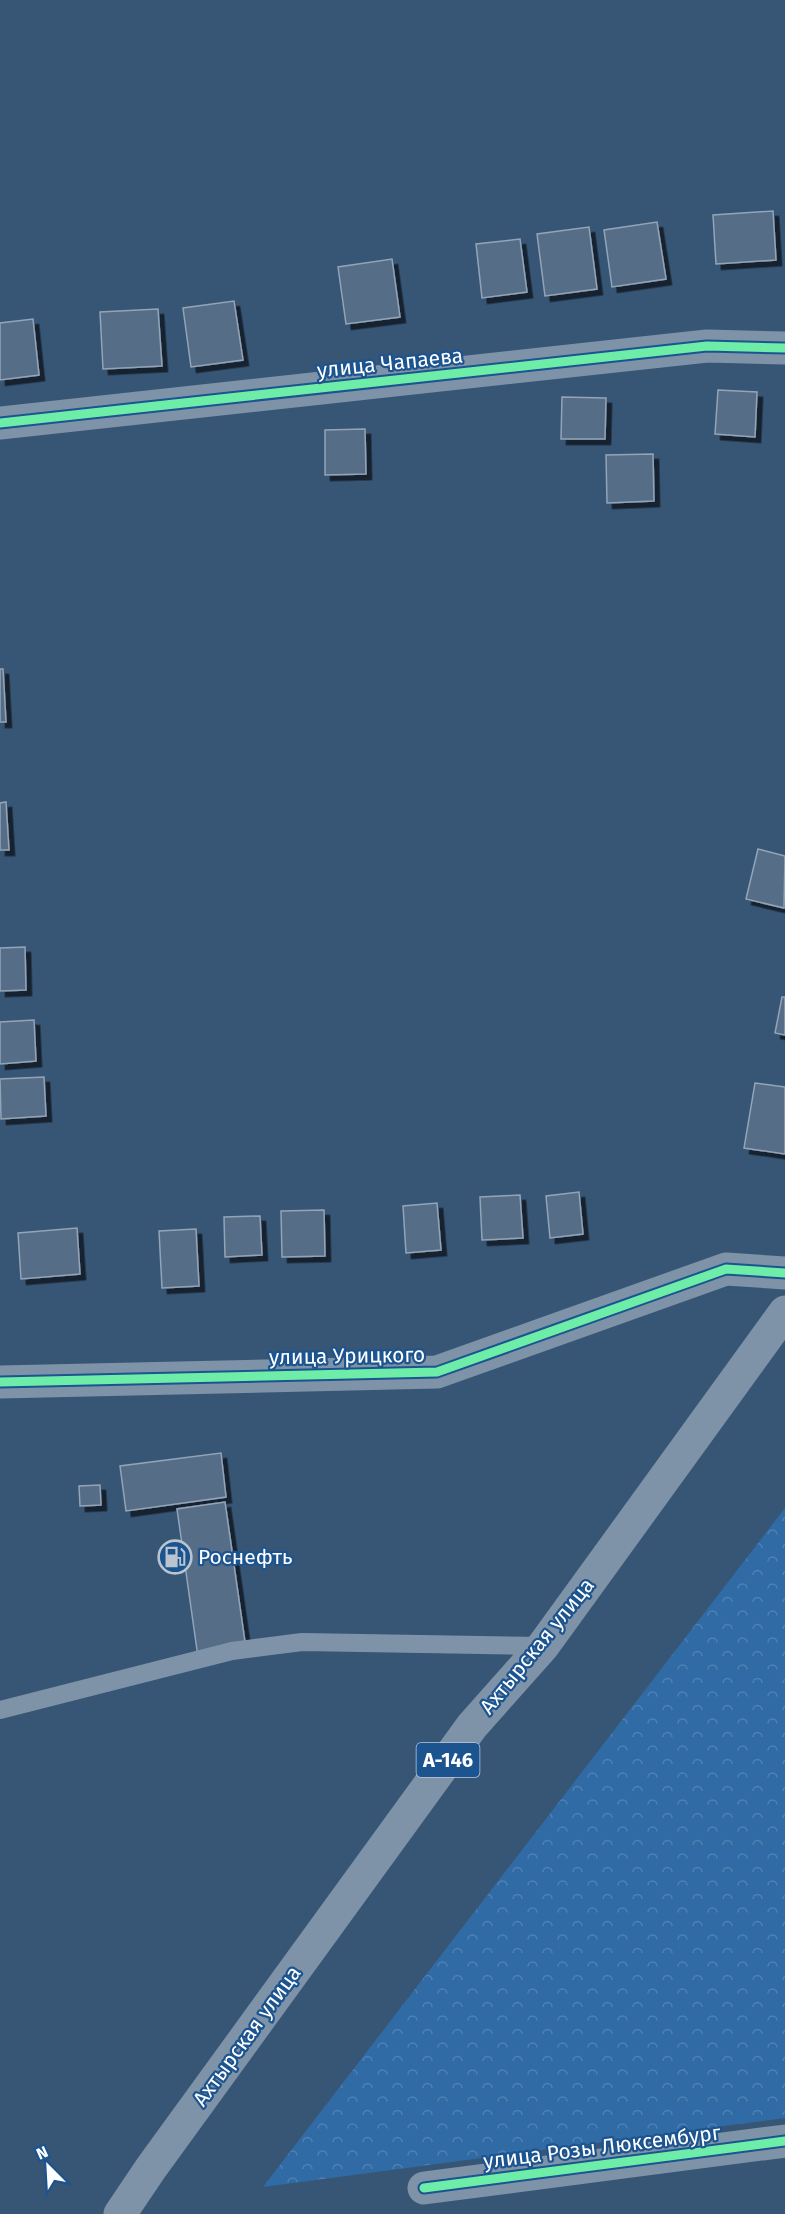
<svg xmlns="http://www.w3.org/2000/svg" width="785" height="2214" font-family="'Fira Sans',sans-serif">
<defs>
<pattern id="forest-crowns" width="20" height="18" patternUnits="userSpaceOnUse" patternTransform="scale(1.5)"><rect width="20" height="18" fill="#306ba6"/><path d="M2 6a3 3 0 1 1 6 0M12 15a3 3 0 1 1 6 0" fill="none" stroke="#4f81b3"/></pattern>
<filter id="shadow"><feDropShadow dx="5.5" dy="5.5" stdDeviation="0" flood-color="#0009"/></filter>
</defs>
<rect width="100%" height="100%" fill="#375575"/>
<path fill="url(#forest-crowns)" d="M785 1508V2118L263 2187 312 2123Z"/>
<path fill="#556d87" stroke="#93a4b7" stroke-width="1.5" filter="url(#shadow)" d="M773 211 776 260 716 264 713 215Z
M657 222 666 279 612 287 604 230Z
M589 227 597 289 545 296 537 234Z
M520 239 527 292 482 298 476 244Z
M392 259 400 317 346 324 338 267Z
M234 301 243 360 191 367 183 308Z
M158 309 162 366 103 369 100 312Z
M33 319 39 375 0 380V323Z
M718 390 757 392 755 437 715 434Z
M562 397 606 398 605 439H561Z
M365 429 366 474 325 475V430Z
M653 454 654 501 607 503 606 455Z
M0 669H3L6 722H0Z
M6 802 9 850H0V803Z
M758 849 785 856 784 908 746 899Z
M25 947 26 990 0 991V948Z
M782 997H785V1035L775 1033Z
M34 1020 36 1061 0 1064V1022Z
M44 1077 46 1116 1 1119 0 1079Z
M755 1083 785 1087V1154L744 1148Z
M579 1192 583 1234 550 1238 546 1196Z
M520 1195 523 1238 482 1240 480 1197Z
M437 1203 441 1250 406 1253 403 1206Z
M324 1210 325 1256 282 1257 281 1211Z
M260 1216 262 1255 225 1257 224 1217Z
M77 1228 80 1274 21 1279 18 1233Z
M196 1229 199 1286 162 1288 159 1231Z
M221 1453 226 1497 126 1511 120 1466Z
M100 1485 101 1505 80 1506 79 1486Z
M225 1502 246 1649 198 1657 177 1509Z"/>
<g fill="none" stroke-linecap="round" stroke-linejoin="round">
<path stroke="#7e93a8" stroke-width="18" d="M0 1710 232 1651 302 1642 543 1646"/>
<path stroke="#7e93a8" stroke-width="33" d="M0 423 707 346 785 348
M0 1382 437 1372 726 1269 785 1273
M424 2188 785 2141"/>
<path stroke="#7e92a8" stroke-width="33" d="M120 2214 151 2168 472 1726 543 1646 785 1312"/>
<g stroke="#1c5490" stroke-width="13">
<path id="cycleway" d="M0 423 707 346 785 348
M0 1382 437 1372 726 1269 785 1273
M424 2188 785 2141"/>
</g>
<use href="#cycleway" stroke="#6deda7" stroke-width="9"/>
</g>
<defs>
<g id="fuel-ring" transform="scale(1.725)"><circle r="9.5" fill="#1c5490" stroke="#b9c4cf" stroke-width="1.5"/><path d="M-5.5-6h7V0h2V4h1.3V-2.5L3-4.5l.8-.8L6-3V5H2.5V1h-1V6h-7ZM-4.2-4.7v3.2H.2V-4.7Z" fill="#b9c4cf"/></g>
</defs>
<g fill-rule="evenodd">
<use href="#fuel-ring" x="175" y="1557"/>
</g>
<g text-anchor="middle" stroke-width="4.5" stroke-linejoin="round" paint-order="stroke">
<rect fill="#1c5490" stroke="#bbccde" stroke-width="1.5" x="416.5" y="1743" width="63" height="34" rx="4.5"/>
<g font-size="20" font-weight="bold" fill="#fff">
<text x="448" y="1767">А-146</text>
</g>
<g font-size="21" fill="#fff" stroke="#1c5490">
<text transform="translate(390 363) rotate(-6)" y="7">улица Чапаева</text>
<text transform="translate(347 1356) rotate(-1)" y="7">улица Урицкого</text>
<text transform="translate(537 1646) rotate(-51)" y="7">Ахтырская улица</text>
<text transform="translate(247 2036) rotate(-54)" y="7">Ахтырская улица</text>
<text transform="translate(602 2147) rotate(-7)" y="7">улица Розы Люксембург</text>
</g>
<g font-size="21" fill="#fff" stroke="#1c5490" text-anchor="start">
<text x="198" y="1564">Роснефть</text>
</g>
</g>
<g transform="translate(48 2166) rotate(336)" stroke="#1c5490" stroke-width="4.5" paint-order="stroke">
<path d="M0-4.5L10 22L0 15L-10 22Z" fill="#ffffff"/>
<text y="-9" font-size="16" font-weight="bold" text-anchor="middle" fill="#ffffff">N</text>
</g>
</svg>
